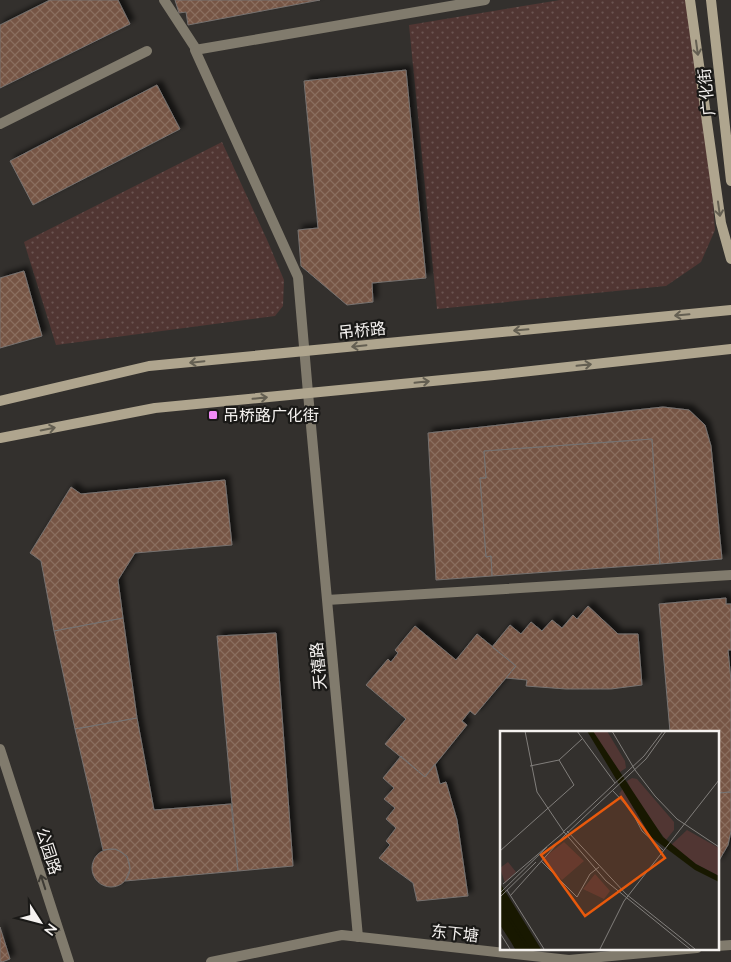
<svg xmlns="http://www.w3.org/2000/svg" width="731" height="962" font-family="Lato,'Noto Sans SC',sans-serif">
<defs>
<pattern id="park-dots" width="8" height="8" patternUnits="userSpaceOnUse" patternTransform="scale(1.25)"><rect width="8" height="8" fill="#513633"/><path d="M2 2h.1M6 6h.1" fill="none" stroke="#6b5451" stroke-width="1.8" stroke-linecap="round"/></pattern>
<pattern id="building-cross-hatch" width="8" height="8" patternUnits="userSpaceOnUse" patternTransform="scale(1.25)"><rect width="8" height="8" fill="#765544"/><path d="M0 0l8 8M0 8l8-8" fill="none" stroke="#8a6e5f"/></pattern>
<filter id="shadow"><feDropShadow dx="4.5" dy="-4.5" stdDeviation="2.5" flood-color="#0009"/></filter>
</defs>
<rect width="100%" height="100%" fill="#33302d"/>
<path fill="url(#park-dots)" d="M560 0H693L707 121 715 230 701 262 666 286 437 309 409 25Z
M222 142 268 242 284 280 283 306 275 316 56 345 24 242Z"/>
<path fill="url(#building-cross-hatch)" stroke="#777270" filter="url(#shadow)" d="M50 0H118L130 24 0 88V25Z
M175 0H320L188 25 186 12 179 13Z
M406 70 426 278 372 283 373 302 347 305 301 266 298 230 318 228 304 81Z
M157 85 180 129 33 205 10 161Z
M24 271 42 336 0 348V278Z
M663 407 689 410 705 425 711 446 722 559 660 564 652 439 484 451 486 478H480L486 557 491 556 492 576 436 580 428 433Z
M652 439 660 564 492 576 491 556 486 557 480 478H486L484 451Z
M225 480 232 545 135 553 118 580 123 618 54 631 41 561 30 553 71 487 81 494Z
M726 598V604H731V650H728L731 681V792L717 793V732H670L659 604Z
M588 606 618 634H638L642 685 611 689H566L526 686 527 680 506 678 516 666 492 647 510 625 521 634 531 622 542 631 552 620 562 628 573 615 577 619Z
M123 618 137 718 75 729 54 631Z
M415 626 456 660 477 634 516 666 475 715 470 711 462 721 467 725 425 777 385 744 406 719 366 685 388 659 391 662 398 653 395 650Z
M276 633 293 866 238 871 217 636Z
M137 718 154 810 231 804 238 871 125 881 130 869 127 856 116 849 103 850 75 729Z
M401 756 425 777 435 764 440 784 446 782 457 820 468 896 417 901 413 883 379 858 390 845 386 841 396 828 386 819 395 808 384 799 394 788 383 778Z
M731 792V831L728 845 717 864V793Z
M92 868a19 19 0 1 1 38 0a19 19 0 1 1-38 0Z
M0 927 10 959 2 962H0Z"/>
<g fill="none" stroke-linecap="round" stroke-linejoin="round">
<path stroke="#817b6d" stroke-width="10" d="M164 0 196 49
M0 124 147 51
M308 393 358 937
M327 600 731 575"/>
<path stroke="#817b6d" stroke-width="10" d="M308 393 298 277 195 50 485 0
M717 946 731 945
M211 962 342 935 569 960 697 948"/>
<path stroke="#817b6d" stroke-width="10" d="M0 749 69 962"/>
<path stroke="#afa58e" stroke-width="10" d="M690 0 721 223 731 259
M711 0 731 181
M0 401 149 366 731 310
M0 438 155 408 494 375 731 349"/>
</g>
<defs><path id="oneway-shaft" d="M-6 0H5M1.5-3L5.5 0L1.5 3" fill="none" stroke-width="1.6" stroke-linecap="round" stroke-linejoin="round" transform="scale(1.25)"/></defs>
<g stroke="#645f52">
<use href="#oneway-shaft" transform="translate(697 48) rotate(82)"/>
<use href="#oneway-shaft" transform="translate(719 209) rotate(82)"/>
<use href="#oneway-shaft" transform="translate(682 315) rotate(175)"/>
<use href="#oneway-shaft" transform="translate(521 330) rotate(175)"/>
<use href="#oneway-shaft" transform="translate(359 346) rotate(174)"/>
<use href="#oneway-shaft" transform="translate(197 362) rotate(174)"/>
<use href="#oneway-shaft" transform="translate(584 365) rotate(-6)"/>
<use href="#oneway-shaft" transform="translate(422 382) rotate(-6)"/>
<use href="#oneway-shaft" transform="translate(260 398) rotate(-6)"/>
<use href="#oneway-shaft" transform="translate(48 429) rotate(-11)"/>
</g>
<use stroke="#3e3b35" href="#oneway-shaft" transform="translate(43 882) rotate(-108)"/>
<rect fill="#f08bf5" stroke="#1a1917" stroke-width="2" x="208" y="410" width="10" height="10" rx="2.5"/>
<g text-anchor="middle" stroke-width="4.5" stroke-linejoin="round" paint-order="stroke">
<g font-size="16" fill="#f5f2f0" stroke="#1a1917">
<text transform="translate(706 92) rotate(-96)" y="6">广化街</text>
<text transform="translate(362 330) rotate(-6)" y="6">吊桥路</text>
<text transform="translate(318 666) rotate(-95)" y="6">天禧路</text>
<text transform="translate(49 851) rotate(72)" y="6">公园路</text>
<text transform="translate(455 933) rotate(6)" y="6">东下塘</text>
</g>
<g font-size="16" fill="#f5f2f0" stroke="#1a1917" text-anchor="start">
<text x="223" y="421">吊桥路广化街</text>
</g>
</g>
<g transform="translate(500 731)">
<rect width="219" height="219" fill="#33302d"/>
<path d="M107 0 125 30 126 37 120 41 92 1ZM132 47 137 48 174 91V99L166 109 136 69 127 50ZM124 56 152 105 151 106 119 63ZM187 99 219 117V145L196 133 171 114ZM64 111 84 130 62 149 41 129ZM8 131 16 141 5 152 0 137ZM95 143 110 160 104 168 83 158Z" fill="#513633"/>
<path d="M87 0H93L163 106 196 133 219 145V151L195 139 151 106ZM0 152 28 197 41 218H15L11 211 0 194Z" fill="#181800"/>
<path fill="none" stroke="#181800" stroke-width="2.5" d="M0 173 29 218"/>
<path fill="none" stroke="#817e7b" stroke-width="1" d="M25 0 37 61 64 101M77 0 115 52M112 0 135 39 155 65 177 88 219 116M30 35 59 29 82 8M113 60 131 79 142 100 163 119M67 100 126 163 195 218M63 101 144 25 163 0M0 120 74 54 59 29M41 130 77 166 90 143 99 136M3 153 64 101 106 150 190 218M7 159 44 218M0 162 47 116M10 165 65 104 146 28 166 0M0 166 36 131M0 202 10 218M100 218 124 170 219 49"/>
<path fill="#e8590c" fill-opacity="0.15" stroke="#e8590c" stroke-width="2.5" d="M121 66 165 127 85 185 41 124Z"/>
<rect width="219" height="219" fill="none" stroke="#f5f2f0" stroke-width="2.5"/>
</g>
<g transform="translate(40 922) rotate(126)" stroke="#1a1917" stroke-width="4" paint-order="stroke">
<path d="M0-4L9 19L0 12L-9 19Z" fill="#f5f2f0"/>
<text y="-8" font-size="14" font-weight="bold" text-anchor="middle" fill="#f5f2f0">N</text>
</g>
</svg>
